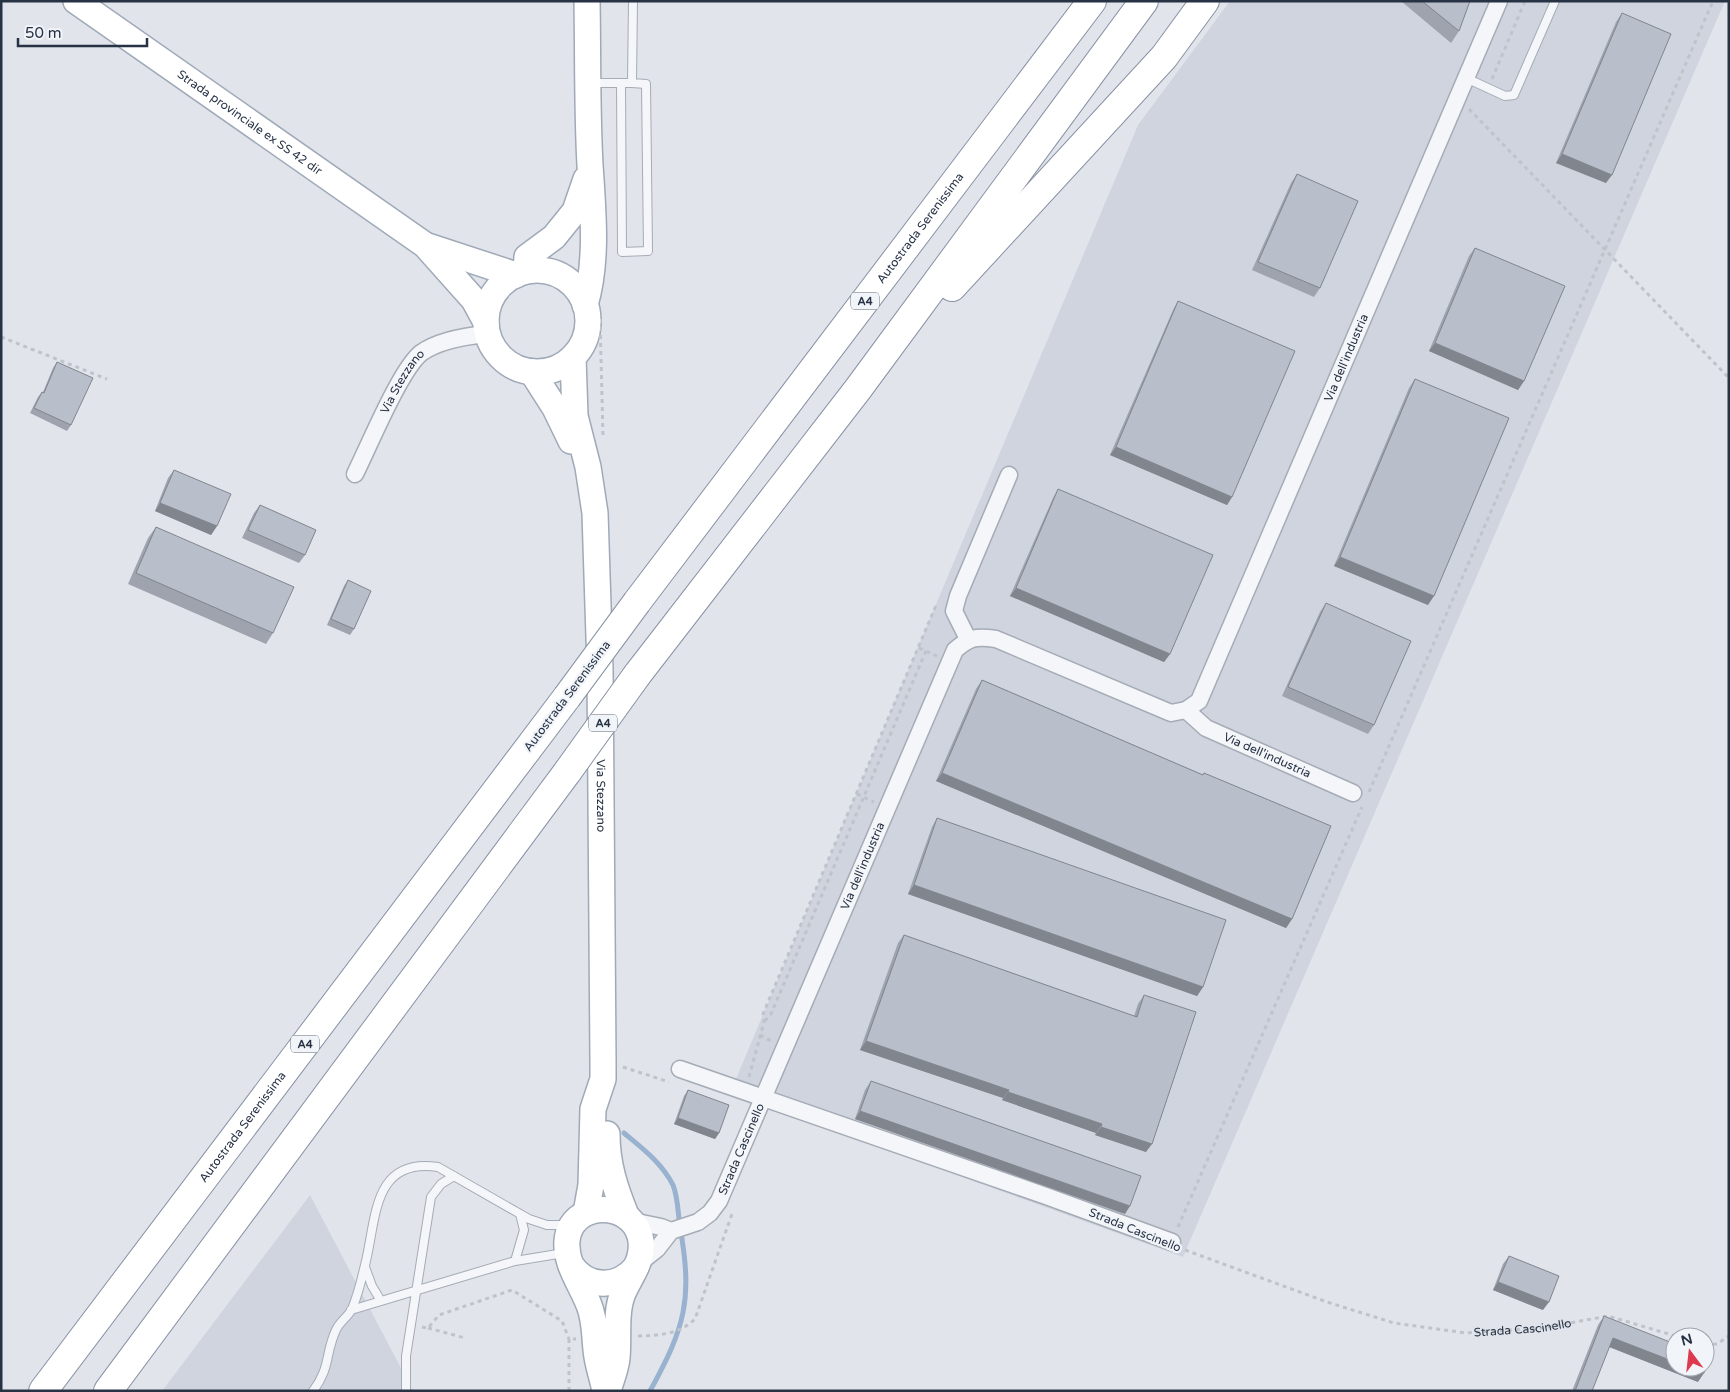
<svg xmlns="http://www.w3.org/2000/svg" width="1730" height="1392" font-family="'Varela Round',sans-serif">
<rect width="100%" height="100%" fill="#e1e5eb"/>
<path fill="#cfd4de" d="M1230 1H1725L1183 1257 730 1093 1138 125Z
M310 1195 413 1391H162Z"/>
<g fill="none" stroke-linecap="round" stroke-linejoin="round">
<path stroke="#98b2cf" stroke-width="5" d="M624 1133C642 1148 662 1163 673 1185 678 1197 678 1214 680 1227 693 1300 685 1327 650 1391"/>
<g stroke="#a5acb6" stroke-width="10">
<path id="lane" d="M1466 78 1505 96 1514 95 1555 1
M590 83H632L633 1
M621 83 622 252 648 251 646 84 632 83
M515 1261 524 1230 520 1214
M365 1267 372 1286 381 1301
M351 1310 515 1261 564 1253
M313 1391C331 1367 325 1353 336 1330 339 1322 348 1317 352 1309 357 1297 361 1282 364 1269 377 1223 370 1157 438 1167L529 1219 547 1225H568
M406 1391V1356L431 1197 441 1184 454 1176"/>
</g>
<g stroke="#a5acb6" stroke-width="19">
<g id="street">
<path id="s2" d="M355 474C369 446 400 370 421 353 439 340 466 336 487 334"/>
<path d="M968 639 954 611 958 596 1009 475"/>
<path id="s3" d="M1186 710 1206 728 1353 793"/>
<path d="M680 1069 1046 1196 1172 1242"/>
<path d="M632 1221 661 1227 671 1231"/>
<path id="s4" d="M638 1264 657 1249 671 1231 698 1222 710 1213 719 1201 955 650C970 637 976 636 996 639L1171 713 1186 710 1199 701 1499 1"/>
</g>
</g>
<g stroke="#9fa9b8" stroke-width="28">
<g id="primary">
<path id="s5" d="M76 1 425 245 474 300 486 322"/>
<path d="M428 246 516 275"/>
<circle cx="537" cy="321" r="51"/>
<path d="M526 271 527 257 554 237 575 211 586 179"/>
<path d="M585 305C598 261 593 211 590 165 587 111 588 56 587 1"/>
<path id="s6" d="M573 357 575 416 588 467 595 513 600 668 603 1060V1079L593 1109 591 1185 586 1213"/>
<path d="M532 372 555 408 571 441"/>
<path d="M607 1134C607 1164 615 1188 626 1215"/>
<path d="M571 1265C587 1289 618 1289 636 1267"/>
<path d="M605 1391C603 1380 599 1369 597 1357 594 1340 596 1322 589 1305 581 1284 565 1264 567 1241 570 1201 630 1199 640 1236 646 1257 631 1275 623 1293 615 1312 619 1337 617 1358 616 1369 611 1380 608 1391"/>
</g>
</g>
<g stroke="#8792a4" stroke-width="30">
<g id="highway">
<path d="M952 287 1164 57 1205 1"/>
<path id="s7" d="M637 602 1092 1"/>
<path d="M637 675 858 389 1144 1"/>
<path id="s8" d="M43 1391 567 697"/>
<path d="M108 1391 568 771"/>
</g>
</g>
<g stroke="#bfc3ca" stroke-width="3" stroke-dasharray="4 4" stroke-linecap="butt">
<path d="M1492 79 1525 1"/>
<path d="M1469 109 1729 378"/>
<path d="M600 319 603 436"/>
<path d="M1 337 107 379"/>
<path d="M919 648 937 656"/>
<path d="M1369 792 1713 1"/>
<path d="M857 794 874 802"/>
<path d="M765 1021 771 1014 926 651"/>
<path d="M760 1035 771 1041"/>
<path d="M623 1067 669 1082"/>
<path d="M749 1077 764 1022 763 1014 937 603"/>
<path d="M1178 1227 1362 807"/>
<path id="s1" d="M1185 1250 1327 1302 1394 1323 1466 1333 1542 1328 1608 1316 1679 1337"/>
<path d="M422 1327 428 1328 439 1315 512 1290 562 1321 569 1339"/>
<path d="M428 1328 465 1338"/>
<path d="M638 1336C660 1335 678 1335 695 1319L733 1211"/>
<path d="M1705 1345 1717 1344 1729 1336"/>
<path d="M569 1391V1339H576"/>
</g>
<use href="#lane" stroke="#f4f6f9" stroke-width="8"/>
<use href="#street" stroke="#f4f6f9" stroke-width="16"/>
<use href="#primary" stroke="#fff" stroke-width="25"/>
<use href="#highway" stroke="#fff" stroke-width="28"/>
<g stroke="#8792a4" stroke-width="30" stroke-linecap="butt">
<path id="highway-bridge" d="M567 697 637 602
M568 771 637 675"/>
</g>
<use href="#highway-bridge" stroke="#fff" stroke-width="28"/>
</g>
<path fill="#9ea3ae" d="M1401 1H1470L1459 31 1451 43Z
M1622 13 1606 183 1556 163 1616 22Z
M1297 174 1320 288 1314 297 1252 270 1291 183Z
M1475 248 1524 381 1518 390 1429 351 1469 256Z
M1178 301 1232 497 1227 505 1110 455 1173 310Z
M57 362 71 425 67 431 30 413 38 397 42 392H43L53 368Z
M1415 379 1428 605 1334 566 1409 388Z
M174 470 217 526 211 535 155 511 168 478Z
M1058 489 1170 654 1164 662 1010 596 1053 498Z
M260 505 305 555 299 563 242 538 254 513Z
M156 527 273 633 266 644 128 584 148 538Z
M348 580 354 629 350 635 327 625 344 586Z
M1326 603 1374 725 1368 734 1282 696 1320 612Z
M982 680 1202 775 1204 773 1292 919 1286 928 936 781 976 689Z
M937 818 1203 987 1197 996 908 894 932 827Z
M904 935 1134 1016 1138 1004 1144 995 1146 1152 1095 1135 1096 1133 1002 1100 1003 1098 860 1050 898 943Z
M871 1081 1125 1214 855 1119 865 1090Z
M688 1090 719 1133 715 1139 674 1124 684 1096Z
M1509 1256 1543 1310 1493 1290 1503 1264Z
M1604 1316 1698 1382 1609 1347 1592 1391H1572L1598 1325Z"/>
<path fill="#81858d" d="M1562 154 1612 175 1606 183 1556 163Z
M1435 343 1524 381 1518 390 1429 351Z
M1116 447 1232 497 1227 505 1110 455Z
M160 503 217 526 211 535 155 511Z
M1340 557 1434 596 1428 605 1334 566Z
M1016 588 1170 654 1164 662 1010 596Z
M942 773 1292 919 1286 928 936 781Z
M914 885 1203 987 1197 996 908 894Z
M866 1041 1009 1090 1003 1098 860 1050Z
M1008 1092 1102 1124 1096 1133 1002 1100Z
M860 1111 1130 1206 1125 1214 855 1119Z
M678 1118 719 1133 715 1139 674 1124Z
M1101 1127 1152 1144 1146 1152 1095 1135Z
M1498 1282 1549 1302 1543 1310 1493 1290Z
M1613 1338 1675 1362V1367H1688L1704 1373 1698 1382 1607 1346Z"/>
<path fill="#b8beca" stroke="#81858d" d="M1422 1H1470L1459 31Z
M1622 13 1671 34 1612 175 1562 154Z
M1297 174 1358 201 1320 288 1258 262Z
M1475 248 1565 286 1524 381 1435 343Z
M1178 301 1295 351 1232 497 1116 447Z
M57 362 93 378 71 425 34 408 42 392 44 393Z
M1415 379 1509 418 1434 596 1340 557Z
M174 470 231 494 217 526 160 503Z
M1058 489 1213 555 1170 654 1016 588Z
M260 505 316 530 305 555 248 530Z
M156 527 294 587 273 633 136 573Z
M348 580 371 591 354 629 331 619Z
M1326 603 1411 641 1374 725 1288 687Z
M982 680 1203 775 1204 773 1331 826 1292 919 942 773Z
M937 818 1226 920 1203 987 914 885Z
M904 935 1137 1017 1144 995 1196 1012 1152 1144 1101 1127 1102 1124 1008 1092 1009 1090 866 1041Z
M871 1081 1141 1176 1130 1206 860 1111Z
M688 1090 729 1105 719 1133 678 1118Z
M1509 1256 1559 1276 1549 1302 1498 1282Z
M1604 1316 1675 1344V1362L1613 1338 1592 1391H1575Z
M1705 1355 1710 1358 1704 1373 1688 1367H1705Z"/>
<g text-anchor="middle" stroke-width="4.5" stroke-linejoin="round" paint-order="stroke">
<g fill="#f1f4f8" stroke="#646c7b" stroke-width="1">
<rect x="851" y="292.5" width="28" height="17" rx="4"/>
<rect x="589" y="714.5" width="28" height="17" rx="4"/>
<rect x="291" y="1035.5" width="28" height="17" rx="4"/>
</g>
<g font-size="11" font-weight="bold" fill="#273245">
<text x="865" y="305">A4</text>
<text x="603" y="727">A4</text>
<text x="305" y="1048">A4</text>
</g>
<g font-size="12" fill="#273245" stroke="#f1f4f8">
<text dy="4" stroke="none"><textPath href="#s5" startOffset="212">Strada provinciale ex SS 42 dir</textPath></text>
<text dy="4" stroke="none"><textPath href="#s7" startOffset="469">Autostrada Serenissima</textPath></text>
<text dy="4" stroke="none"><textPath href="#s4" startOffset="1344">Via dell'industria</textPath></text>
<text dy="4" stroke="none"><textPath href="#s2" startOffset="104">Via Stezzano</textPath></text>
<text transform="translate(567 696) rotate(-53)" y="4">Autostrada Serenissima</text>
<text dy="4" stroke="none"><textPath href="#s3" startOffset="94">Via dell'industria</textPath></text>
<text dy="4" stroke="none"><textPath href="#s6" startOffset="441">Via Stezzano</textPath></text>
<text dy="4" stroke="none"><textPath href="#s4" startOffset="470">Via dell'industria</textPath></text>
<text dy="4" stroke="none"><textPath href="#s8" startOffset="331">Autostrada Serenissima</textPath></text>
<text dy="4" stroke="none"><textPath href="#s4" startOffset="162">Strada Cascinello</textPath></text>
<text transform="translate(1135 1230) rotate(22)" y="4">Strada Cascinello</text>
<text dy="4" stroke="none"><textPath href="#s1" startOffset="351">Strada Cascinello</textPath></text>
</g>
</g>
<rect width="1730" height="1392" fill="none" stroke="#273245" stroke-width="5"/>
<g transform="translate(1690 1352) rotate(345)"><circle r="24" fill="#f1f4f8" stroke="#a0a6b0"/>
<path d="M0-4L9 19L0 12L-9 19Z" fill="#dd394f"/>
<text y="-8" font-size="14" font-weight="bold" text-anchor="middle" fill="#273245">N</text>
</g>
<path d="M18 38v8h129v-8" fill="none" stroke="#273245" stroke-width="2.5"/>
<text x="25" y="38" font-size="15" fill="#273245" stroke="#f1f4f8" stroke-width="4" paint-order="stroke">50 m</text>
</svg>
